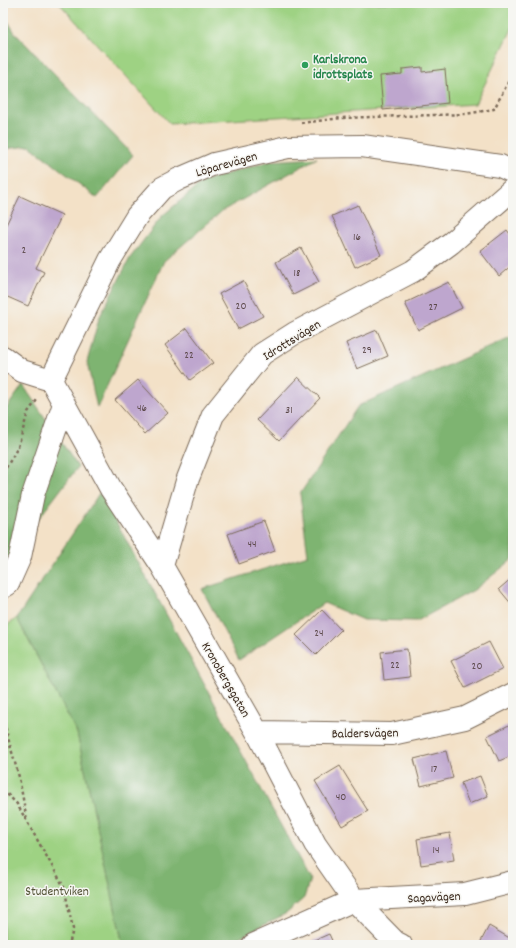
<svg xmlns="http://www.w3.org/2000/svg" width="516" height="948" font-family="Dekko,sans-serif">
<rect width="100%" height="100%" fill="#f6f6f2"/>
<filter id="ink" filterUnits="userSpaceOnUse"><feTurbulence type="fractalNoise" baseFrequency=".025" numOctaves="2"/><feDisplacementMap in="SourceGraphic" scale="8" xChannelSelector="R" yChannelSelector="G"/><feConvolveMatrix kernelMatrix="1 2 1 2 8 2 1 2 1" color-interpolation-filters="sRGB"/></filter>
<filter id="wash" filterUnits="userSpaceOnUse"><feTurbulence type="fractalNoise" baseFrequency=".012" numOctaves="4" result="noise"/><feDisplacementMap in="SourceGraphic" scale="16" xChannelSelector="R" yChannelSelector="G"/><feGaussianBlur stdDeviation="0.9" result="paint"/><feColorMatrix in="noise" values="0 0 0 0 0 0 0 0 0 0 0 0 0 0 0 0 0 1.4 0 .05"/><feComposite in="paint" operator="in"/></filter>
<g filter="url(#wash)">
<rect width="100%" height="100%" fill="#f3e1c7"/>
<path fill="#9ed283" stroke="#6c7e50" d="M59 3H513V27L475 104 170 124Z
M17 618 77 733 123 945H3V628Z"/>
<path fill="#7eb471" stroke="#5c6f48" d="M3 13 15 33 133 155 97 198 30 146 3 149Z
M317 158 222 211 164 261 97 408 87 362 99 318 130 258 162 216 204 181 270 161Z
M513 336V559L474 590 417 621 363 620 324 603 239 660 202 589 308 555 300 494 358 406Z
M23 385 78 467 3 565V413Z
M100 492 310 879 304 898 287 913 224 945H123L77 733 17 618Z"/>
<g id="blocks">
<path fill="#bea6ce" d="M422 67V72L445 69 448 103 383 110 380 76 402 74V69Z
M20 196 62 215 36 268 44 272 28 306 3 295V231Z
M358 205 381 255 355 267 332 216Z
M507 230 513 238V264L499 276 480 251Z
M301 248 319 282 293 295 276 262Z
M243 281 263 316 238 329 219 294Z
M449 282 462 308 418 330 405 303Z
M187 328 213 363 190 380 165 345Z
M377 330 388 356 357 369 346 343Z
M298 377 320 398 279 441 257 420Z
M138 380 168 413 145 434 115 400Z
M264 521 275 551 239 564 228 534Z
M513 577V606L499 589Z
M322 610 341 630 316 655 296 635Z
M489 642 503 669 465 688 451 661Z
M407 649 410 677 384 680 381 652Z
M513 723V755L499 761 487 736Z
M446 751 453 778 421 786 414 759Z
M340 766 368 811 342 826 315 781Z
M480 776 488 796 469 804 461 783Z
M450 833 454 860 421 865 417 839Z
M489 926 513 940V945H479Z
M329 934 334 945H304Z"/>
</g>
</g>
<g filter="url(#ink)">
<use href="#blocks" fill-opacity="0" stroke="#7b6a59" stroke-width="1"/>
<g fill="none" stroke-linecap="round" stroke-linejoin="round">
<g stroke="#7b6a59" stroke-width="24">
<path id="street" d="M3 357 22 371 51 380 111 489 162 566 257 732 315 844 354 900 395 942 401 945
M51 380 110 260 137 216 162 188 179 179 214 164 288 147 362 146 500 166 513 172
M162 566 187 481 213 415 262 354 295 333 413 271 451 243 513 189
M3 587 8 584 20 557 33 495 64 404
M257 732 392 734 465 718 513 694
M253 945 354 900 465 894 513 882"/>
</g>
<path stroke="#7b6a59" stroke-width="2.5" stroke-dasharray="3 3" stroke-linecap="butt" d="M301 123 341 118 466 114 494 109 513 73
M3 473 18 447 28 412 37 400
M3 716 8 738 19 777 27 821
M3 790 17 804 64 887 73 929 69 945"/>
<use href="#street" stroke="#fff" stroke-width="22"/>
</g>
</g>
<circle fill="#2e9e5b" stroke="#f6f6f2" stroke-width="1.5" cx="305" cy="65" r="4"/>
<g text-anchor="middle" stroke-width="3" stroke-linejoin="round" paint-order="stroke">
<g font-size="11" fill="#5c494a">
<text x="357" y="240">16</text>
<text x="24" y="253">2</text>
<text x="297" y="276">18</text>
<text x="241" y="309">20</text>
<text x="433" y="310">27</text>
<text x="367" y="353">29</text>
<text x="189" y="358">22</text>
<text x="142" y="411">46</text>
<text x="289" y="413">31</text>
<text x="252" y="547">44</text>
<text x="319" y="636">24</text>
<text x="395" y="668">22</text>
<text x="477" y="669">20</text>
<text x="434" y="772">17</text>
<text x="341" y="800">40</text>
<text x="436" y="853">14</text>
</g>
<g font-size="13" font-weight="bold" fill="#27864d" stroke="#f6f6f2" text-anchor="start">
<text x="313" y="63">Karlskrona<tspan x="313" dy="15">idrottsplats</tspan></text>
</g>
<g font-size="13" fill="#3b2a1e" stroke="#f6f6f2">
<text transform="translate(226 163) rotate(-16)" y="5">Löparevägen</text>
<text transform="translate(291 339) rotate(-32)" y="5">Idrottsvägen</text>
<text transform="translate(227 679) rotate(60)" y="5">Kronobergsgatan</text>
<text transform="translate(365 732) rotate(-1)" y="5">Baldersvägen</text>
<text transform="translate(434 896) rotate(-3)" y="5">Sagavägen</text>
</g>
<g font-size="13" fill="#545437" stroke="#f6f6f2">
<text x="57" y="895">Studentviken</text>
</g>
</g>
<rect width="516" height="948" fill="none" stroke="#f6f6f2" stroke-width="16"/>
</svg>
